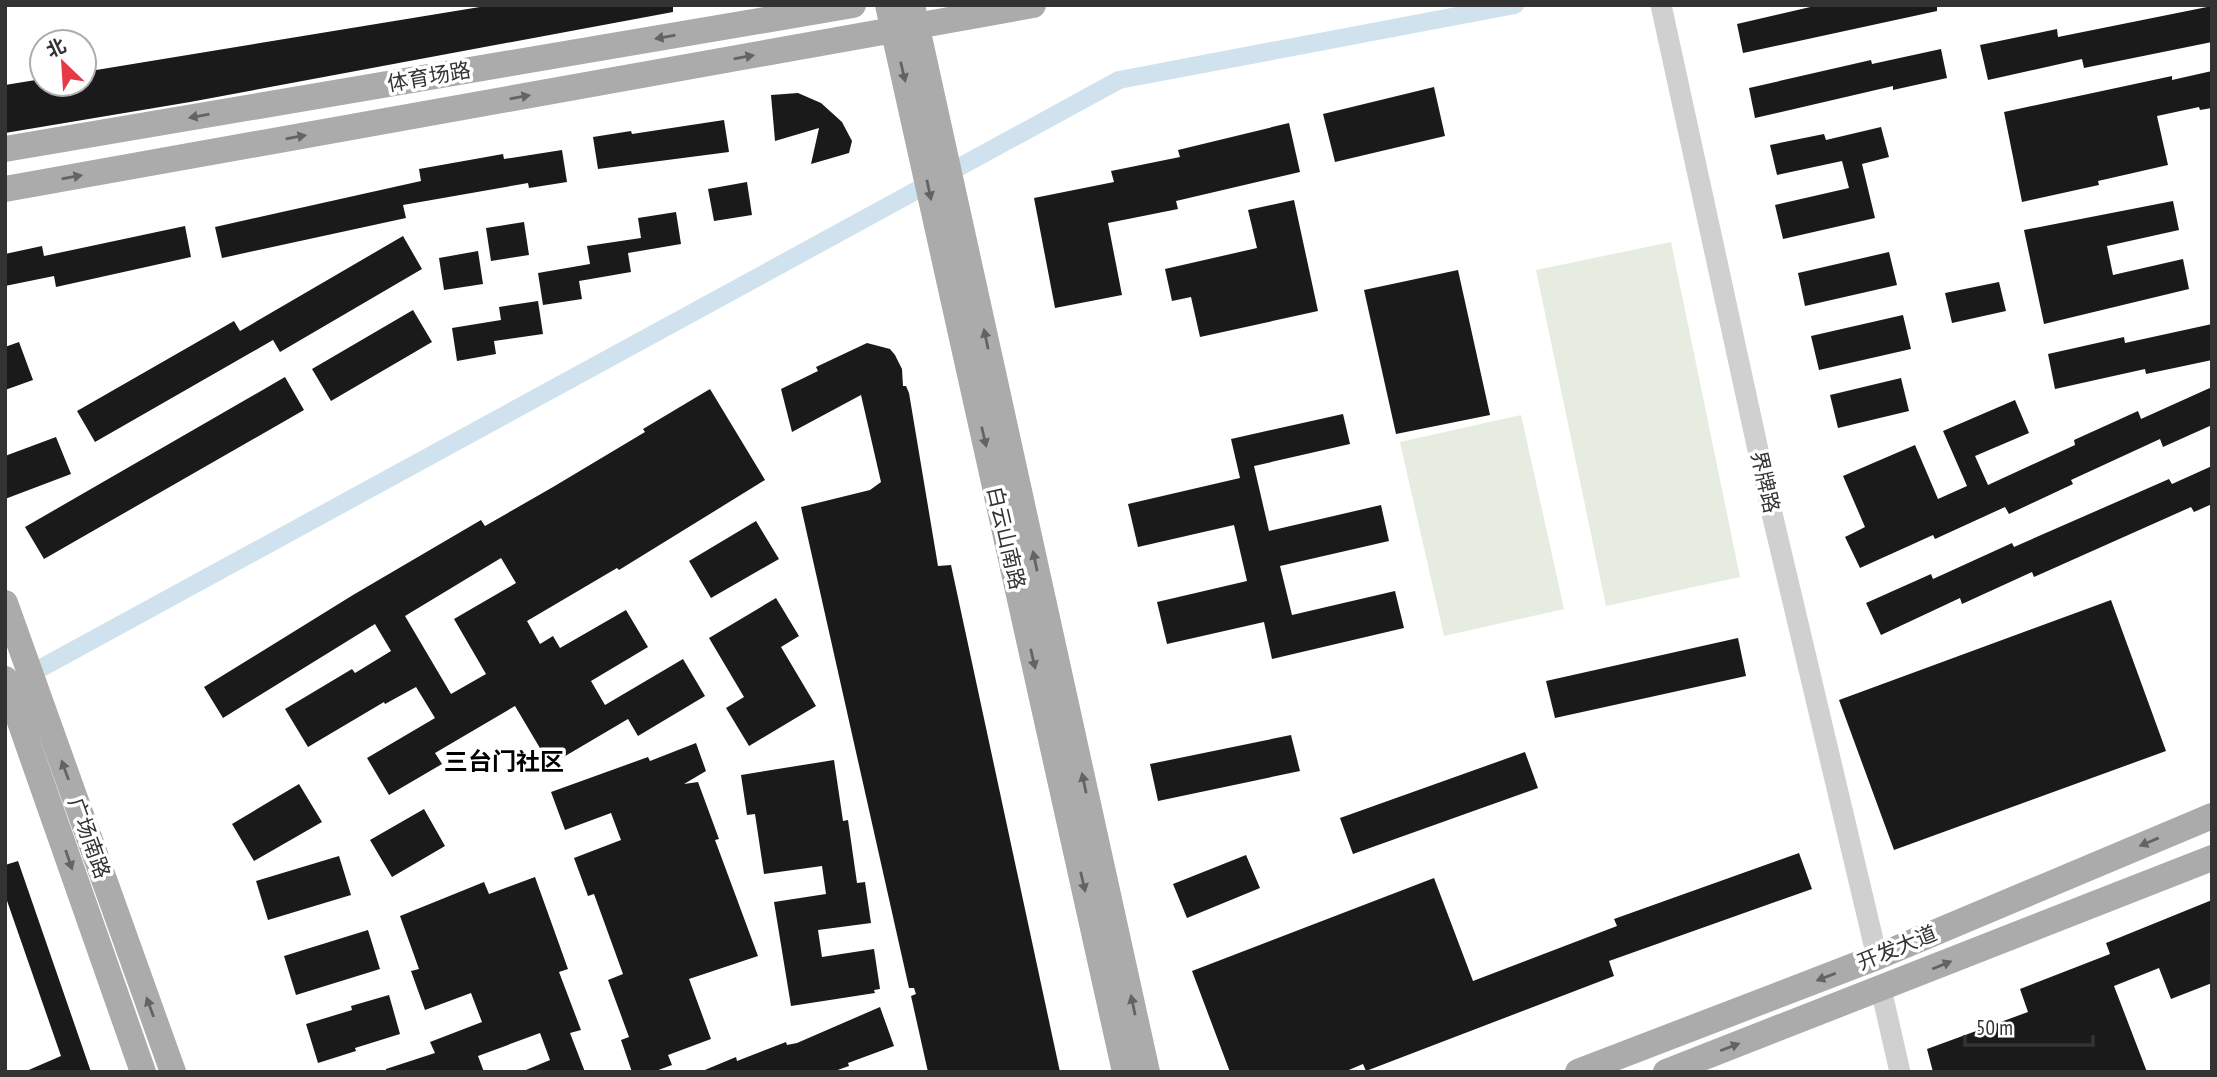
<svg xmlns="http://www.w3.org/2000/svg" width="2217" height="1077" font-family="'PT Sans Narrow','Noto Sans SC',sans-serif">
<rect width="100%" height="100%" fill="#fff"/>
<path fill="#e6ecdf" d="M1671 242 1740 577 1606 606 1536 270Z
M1521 415 1564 609 1444 636 1400 442Z"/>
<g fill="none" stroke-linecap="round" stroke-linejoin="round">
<path stroke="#cfe2ee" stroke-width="18" d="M21 679 1119 80 1515 5"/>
</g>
<path fill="#1a1a1a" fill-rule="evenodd" d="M492 5H673V12L190 102 5 133V85L42 79V84H84V72Z
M1819 5H1937V11L1743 53 1737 24Z
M2212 6V42L2084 68 2082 59 1988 80 1980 45 2057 29 2058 37Z
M1941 49 1947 78 1893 90V86L1755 118 1749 88 1871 60 1872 64Z
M2212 71V108L2200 110 2199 107 2157 116 2168 165 2098 181 2099 185 2022 202 2004 112 2172 76V80Z
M1434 87 1445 136 1335 162 1323 114Z
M798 93 821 103 842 122 852 141 849 153 811 164 819 128 775 141 771 95Z
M724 120 729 152 598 169 593 137 631 131 632 134Z
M1289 123 1300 172 1176 201 1178 209 1108 223 1122 295 1055 308 1034 198 1114 182 1111 171 1180 157 1178 150Z
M1881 127 1889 157 1862 164 1875 218 1783 239 1775 205 1849 188 1842 161 1777 175 1770 145 1824 134 1826 140Z
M562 150 567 182 529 188 528 183 403 205 406 218 222 258 215 227 421 181 419 169 503 154 504 159Z
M747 182 752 215 714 221 708 189Z
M1294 200 1318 311 1200 337 1191 297 1172 301 1165 269 1257 248 1248 210Z
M2173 201 2179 230 2107 246 2113 275 2183 259 2189 289 2044 324 2024 230Z
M676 212 681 244 628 253 631 272 579 281 582 299 543 305 538 273 590 264 587 246 641 238 638 218Z
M524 222 529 255 491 261 486 228Z
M185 226 191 257 56 287 54 276 5 286V254L42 246 44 256Z
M403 236 422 269 280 352 273 340 95 442 77 411 234 321 240 331Z
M478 251 483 284 444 290 439 258Z
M1889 252 1897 285 1805 306 1798 273Z
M1458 270 1490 415 1396 434 1364 290Z
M1999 282 2006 311 1952 323 1945 293Z
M538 301 543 334 494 341 496 354 457 361 452 328 501 320 499 307Z
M413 310 432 342 331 401 312 369Z
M1903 315 1911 349 1819 370 1811 336Z
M2212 324V360L2146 374 2145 369 2055 389 2048 354 2124 337 2125 343Z
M19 342 33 380 5 390V347Z
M867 343 890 349 895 355 902 369 903 386H906L909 393 938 566 951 565 1060 1072H928L911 996 916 994 914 988H909L801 507 870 490 881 482 861 395 792 432 781 389 818 371 816 367Z
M285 377 304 410 44 559 25 527Z
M1901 378 1909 411 1838 428 1830 395Z
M2212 387V425L2163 447 2160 439 2071 480 2073 484 2009 514 2005 507 1935 539 1933 535 1860 568 1845 537 1865 527 1843 476 1915 445 1938 499 1967 486 1943 431 2015 400 2029 433 1975 456 1988 485 2075 445 2074 440 2138 411 2141 419Z
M710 389 765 480 619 570 617 568 527 621 540 644 553 636 560 648 626 610 648 647 591 681 605 705 683 659 705 696 638 736 628 719 550 765 515 706 435 753 442 764 389 795 367 758 435 718 416 687 385 704 384 702 308 747 285 709 352 669 355 673 391 651 375 624 223 718 204 687 353 595 481 520 485 526 553 487 645 432 643 429ZM501 558 516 583 454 619 486 674 451 694 405 616Z
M1343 414 1350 444 1254 466 1269 531 1381 505 1389 541 1280 566 1292 615 1395 591 1404 628 1272 659 1264 622 1167 644 1157 602 1247 581 1234 525 1138 547 1128 504 1240 478 1231 439Z
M56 437 71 474 5 499V456Z
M2212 466V504L2194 512 2191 507 2034 577 2032 572 1962 604 1960 598 1881 635 1866 603 1931 574 1933 579 2012 543 2014 547 2169 479 2172 484Z
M756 521 779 559 711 598 689 561Z
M776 598 799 636 781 647 816 706 749 746 726 708 744 697 709 638Z
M2111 600 2166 751 1894 850 1839 700Z
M1738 638 1746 676 1555 718 1546 681Z
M1291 735 1300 771 1158 801 1150 764Z
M696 743 706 771 684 784 698 782 719 839 715 840 758 956 689 979 711 1039 668 1055 672 1065 653 1072H632L621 1040 629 1037 608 980 623 974 594 894 588 896 574 858 621 840 611 813 565 830 551 792 648 757 650 761Z
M1525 752 1538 788 1353 854 1340 818Z
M834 760 843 821 848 820 857 883 865 882 871 923 818 930 822 957 874 949 880 989 874 990 875 993 791 1006 774 902 826 894 822 866 764 874 755 814 747 815 741 775Z
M299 784 322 822 254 861 232 824Z
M424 809 445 846 392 877 370 840Z
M1799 853 1812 889 1609 961 1614 976 1366 1071 1363 1064 1344 1072H1230L1192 971 1434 878 1473 981 1617 926 1614 919Z
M1246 855 1260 888 1187 918 1173 884Z
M339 856 351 895 268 920 256 881Z
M18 861 91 1072H24L61 1056 5 895V865Z
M535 877 568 969 559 972 581 1030 570 1033 585 1072H521L550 1060 540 1033 478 1056 484 1072H386V1069L435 1053 430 1042 482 1022 471 993 425 1010 411 971 419 969 400 916 484 882 489 894Z
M2212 900V983L2171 999 2159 968 2114 986 2147 1072H1933L1927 1049 2028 1012 2020 989 2110 954 2106 943Z
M368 930 380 969 296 995 284 956Z
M389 995 400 1034 355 1048 356 1051 318 1063 306 1024 352 1010 351 1006Z
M880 1007 894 1046 848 1063 849 1066 832 1072H700L736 1057 737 1061 786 1042 787 1045 797 1043Z"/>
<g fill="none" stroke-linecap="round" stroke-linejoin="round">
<path stroke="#d0d0d0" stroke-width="21" d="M1661 5 1770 505 1877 957
M1881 989 1900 1072"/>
<path stroke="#ababab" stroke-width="26" d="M888 5 1125 1072
M912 5 1147 1072
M5 149 853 5
M5 189 1033 5
M5 603 173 1072
M5 679 143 1072
M1578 1072 1877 957 2212 816
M1666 1072 2212 858"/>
</g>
<defs><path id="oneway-solid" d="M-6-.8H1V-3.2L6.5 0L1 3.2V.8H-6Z" transform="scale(1.75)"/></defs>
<g fill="#636363">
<use href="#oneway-solid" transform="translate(665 37) rotate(170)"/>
<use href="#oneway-solid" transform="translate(744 57) rotate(-10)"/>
<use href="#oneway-solid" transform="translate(903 72) rotate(77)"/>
<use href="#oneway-solid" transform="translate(520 97) rotate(-10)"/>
<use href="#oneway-solid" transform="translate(199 116) rotate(170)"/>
<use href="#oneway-solid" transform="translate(296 137) rotate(-10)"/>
<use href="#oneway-solid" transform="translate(72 177) rotate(-10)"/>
<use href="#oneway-solid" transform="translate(929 190) rotate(78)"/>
<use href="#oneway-solid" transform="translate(986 339) rotate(-102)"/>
<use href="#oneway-solid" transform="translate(984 437) rotate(77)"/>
<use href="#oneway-solid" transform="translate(1035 561) rotate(-102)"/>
<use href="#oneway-solid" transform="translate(1033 659) rotate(77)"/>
<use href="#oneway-solid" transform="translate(65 770) rotate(-110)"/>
<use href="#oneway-solid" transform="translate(1084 783) rotate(-102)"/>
<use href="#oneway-solid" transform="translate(2149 842) rotate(157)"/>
<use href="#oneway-solid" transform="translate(69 860) rotate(71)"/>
<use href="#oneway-solid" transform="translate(1083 882) rotate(77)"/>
<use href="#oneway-solid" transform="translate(1942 965) rotate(-22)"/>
<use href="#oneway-solid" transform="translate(1826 977) rotate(159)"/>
<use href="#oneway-solid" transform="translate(1133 1005) rotate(-102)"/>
<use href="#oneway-solid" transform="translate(150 1007) rotate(-110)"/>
<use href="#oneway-solid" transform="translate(1730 1047) rotate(-21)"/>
</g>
<g text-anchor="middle" stroke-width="7" stroke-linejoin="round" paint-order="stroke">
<g font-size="21" fill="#333" stroke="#fff">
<text transform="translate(429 77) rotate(-10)" y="7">体育场路</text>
<text transform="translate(1765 482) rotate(77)" y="7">界牌路</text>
<text transform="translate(1006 538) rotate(77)" y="7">白云山南路</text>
<text transform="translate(89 838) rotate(70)" y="7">广场南路</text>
<text transform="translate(1897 948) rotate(-22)" y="7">开发大道</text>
</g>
<g font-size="24" font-weight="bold" fill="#000" stroke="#fff">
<text x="504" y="770">三台门社区</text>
</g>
</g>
<rect width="2217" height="1077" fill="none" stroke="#333333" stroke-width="14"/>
<g transform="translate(63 63) rotate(335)"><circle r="33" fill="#ffffff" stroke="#adadad" stroke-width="2"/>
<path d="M0-5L12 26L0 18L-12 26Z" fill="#e63946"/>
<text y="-10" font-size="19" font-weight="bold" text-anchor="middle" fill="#333333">北</text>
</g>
<path d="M1965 1035v10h128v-10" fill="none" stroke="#333333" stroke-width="3.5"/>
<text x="1976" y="1035" font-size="21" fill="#333333" stroke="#ffffff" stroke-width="5" paint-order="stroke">50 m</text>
</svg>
